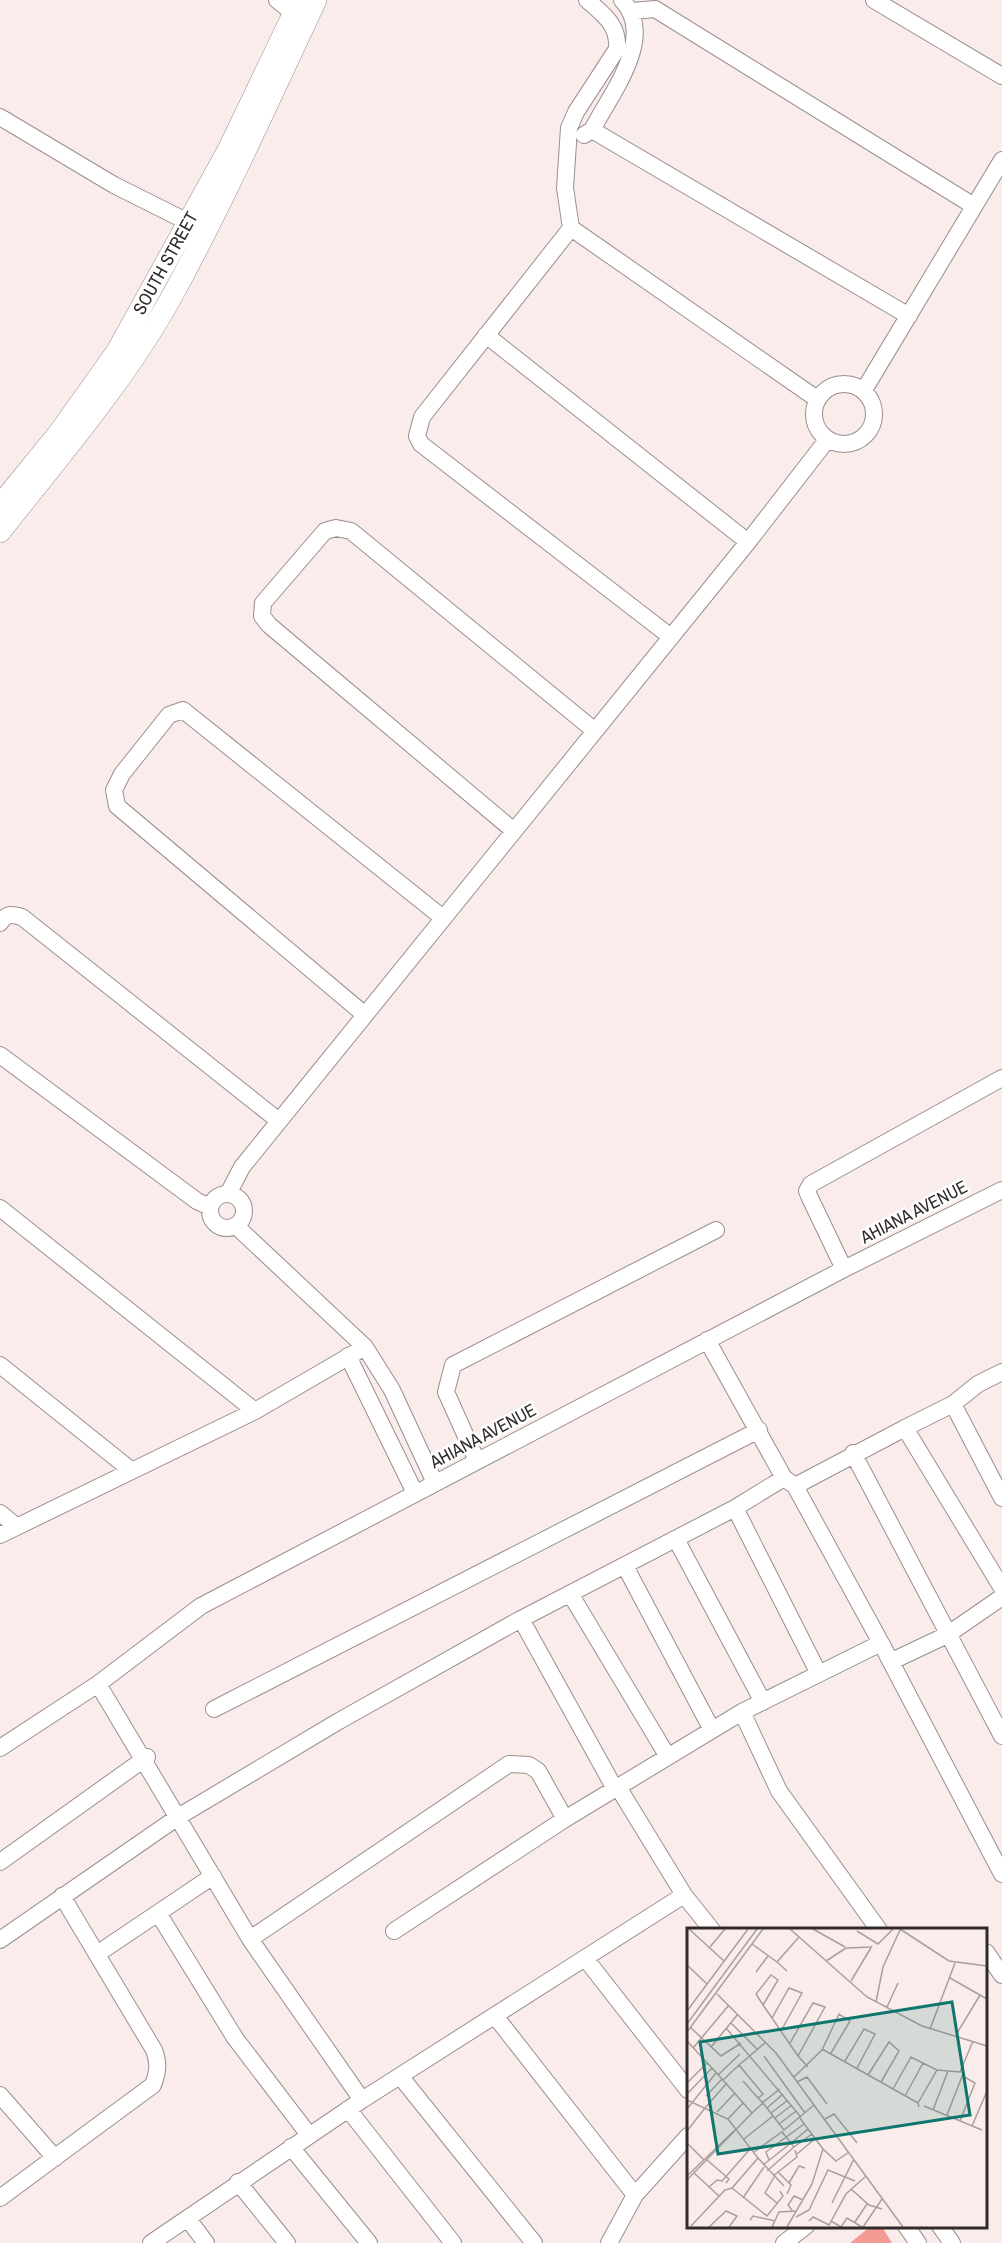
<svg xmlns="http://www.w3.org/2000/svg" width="1002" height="2243" font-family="'Archivo Narrow',sans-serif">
<rect width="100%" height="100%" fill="#faecea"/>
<path fill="#f29b94" d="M871 2226 882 2227 892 2243H850Z"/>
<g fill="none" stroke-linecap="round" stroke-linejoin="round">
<g stroke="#9b8e8d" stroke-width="18">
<path id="minor" d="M277 0 293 13
M874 0 1002 76
M633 11 655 9 974 206
M0 117 114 185 198 227
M592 130 909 316
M584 135 592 130C611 93 657 37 622 0
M571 228 565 188 569 128 576 112 617 49C619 25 604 15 587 0
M486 335 748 542
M814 414a30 30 0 1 1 60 0a30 30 0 1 1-60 0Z
M864 390 1002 160
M671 637 421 444 417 436 422 417 571 228 817 399
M514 831 269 625 262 616 263 603 325 531 336 528 351 531 595 731
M0 923C7 913 11 914 22 917L279 1121
M365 1015 117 806 114 790 122 774 169 715 183 710 443 918
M0 1055 197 1201 210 1207
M210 1211a17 17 0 1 1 34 0a17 17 0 1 1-34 0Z
M228 1194 242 1167 748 542 827 440
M0 1208 255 1411
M236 1226 365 1347 392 1390 435 1483
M844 1269 809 1196 807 1191 811 1184 1002 1078
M348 1356 415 1493
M0 1365 132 1471
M953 1404 1002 1498
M905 1428 953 1404 978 1384 1002 1372
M853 1453 1002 1736
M477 1461 446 1392 453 1365 716 1230
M795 1486 905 1428 1002 1588
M735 1508 819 1674
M0 1513 17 1527
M0 1535 255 1411 365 1347
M676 1539 763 1702
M625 1566 712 1730
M571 1595 668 1757
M521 1619 615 1789
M881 1643 1002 1874
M892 1661 947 1635 1002 1597
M98 1684 250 1939 509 1764 529 1765 538 1771 565 1819 394 1931
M214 1709 759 1430
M742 1712 779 1791 879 1930
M0 1748 98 1684 201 1606 844 1269 1002 1190
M618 1787 742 1712 881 1643 795 1486 784 1478 707 1340
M0 1862 147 1757
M684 1895 712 1930
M158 1913 235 2038 309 2135
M250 1939 362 2100 684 1895 618 1787 565 1819
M0 1940 178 1817 339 1721 521 1619 735 1508 784 1478
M986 1952 1002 1975
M97 1954 213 1876
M585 1958 688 2090
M495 2016 635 2195
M400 2076 534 2243
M0 2095 55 2158
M348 2109 453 2243
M291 2147 369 2243
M238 2182 287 2243
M0 2198 153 2085C158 2072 159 2063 154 2050L62 1896
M188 2219 206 2243
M906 2226 918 2243
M940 2226 952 2243
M151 2243 362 2100
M609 2243 635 2195 688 2136
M784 2243 806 2226"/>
</g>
<g stroke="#9b8e8d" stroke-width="22">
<g id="tertiary">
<path id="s1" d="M0 505 58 434 117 351 228 150 300 0"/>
<path d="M0 532C59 457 124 382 171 298 224 201 269 100 316 0"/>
</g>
</g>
<use href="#minor" stroke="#fff" stroke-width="16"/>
<use href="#tertiary" stroke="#fff" stroke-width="21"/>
</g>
<g text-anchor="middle" stroke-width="5" stroke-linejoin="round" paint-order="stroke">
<g font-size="18" fill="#302b2a" stroke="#fff">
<text dy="6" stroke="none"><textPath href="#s1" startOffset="294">SOUTH STREET</textPath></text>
<text transform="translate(914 1212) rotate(-27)" y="6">AHIANA AVENUE</text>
<text transform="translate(483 1436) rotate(-28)" y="6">AHIANA AVENUE</text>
</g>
</g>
<g transform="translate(687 1928)">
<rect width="300" height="300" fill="#faecea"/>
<path fill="none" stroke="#a99f9d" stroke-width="1.5" d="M2 1 37 33M103 1 180 69 235 98 300 118M126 1 158 19M213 1 262 33 300 38M170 3 191 16 206 1M65 16 90 34M23 19 38 1M139 33 159 20 185 19M0 37 20 56M100 43 90 34 112 9M69 44 81 28M263 50 300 71M164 53 185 18M30 66 89 125 216 299M189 74 196 39 213 2M76 77 91 52 84 47 69 66 76 77 85 90 111 128 121 139M200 79 211 55M0 83 61 1M85 90 102 60 115 65 94 103M44 95 71 122M0 96 70 1M4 100 34 128 54 115M39 100 113 188M243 101 268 35M0 104 76 1M269 107 293 67M0 113 36 152M103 115 126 75 138 79 111 128M24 119 51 86M6 120 42 77M135 121 231 175M77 128 118 185M158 133 177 101 188 106 170 140M52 137 36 152 65 185 76 175 71 170M250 142 273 144 286 113M31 147 53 126M181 147 202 114 212 123 194 154M107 149 135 122 152 86 163 93 144 125M56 153 71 170 76 166 52 137 78 115M110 154 120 149 140 176M0 155 20 135M206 161 224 129 250 142 231 175 232 179M0 166 25 140M19 168 35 151M218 168 236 135M0 172 41 191 71 230 45 260 38 262 4 298M75 175 93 161M76 175 97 202 127 177M237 178 295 202M18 180 39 156M80 180 96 166M0 181 29 145M246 182 261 143M30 184 48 165M84 185 101 172M260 187 276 146M88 190 105 177M41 191 56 175M138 191 147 186 170 215M273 193 288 155 276 148M92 196 109 183M285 198 300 163M0 203 18 180M95 204 104 215 121 201 113 190M57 211 86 188M0 215 17 232M107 219 125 206M136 221 149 233 162 224M67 224 96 203M110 226 129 210M71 230 97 258M20 232 42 251 39 255M82 232 79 224 117 196M76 237 104 215 107 219 80 243M91 244 104 257 100 266M7 245 32 268M0 248 47 203M86 248 110 229 108 222M87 249 78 265 90 275M0 252 65 185M102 255 112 238 118 240M22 259 30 252 35 253 64 220M45 260 80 288 96 268 93 263M164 261 182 277 195 281M56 270 77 239M145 275 167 231M105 282 101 277 107 268 116 272M109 289 122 282 141 242 168 253M63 292 66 288 88 293M122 293 126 289 142 297 159 266 179 248M144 293 154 299 160 290 175 299M168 294 180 276M22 299 39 283 50 288 42 299M85 299 92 284 108 283M100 299 125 256 136 221 121 201M176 299 195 271"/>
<path fill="#0f766e" fill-opacity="0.15" stroke="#0f766e" stroke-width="3" d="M265 74 283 187 31 226 13 114Z"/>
<rect width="300" height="300" fill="none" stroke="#302b2a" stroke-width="3"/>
</g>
</svg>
